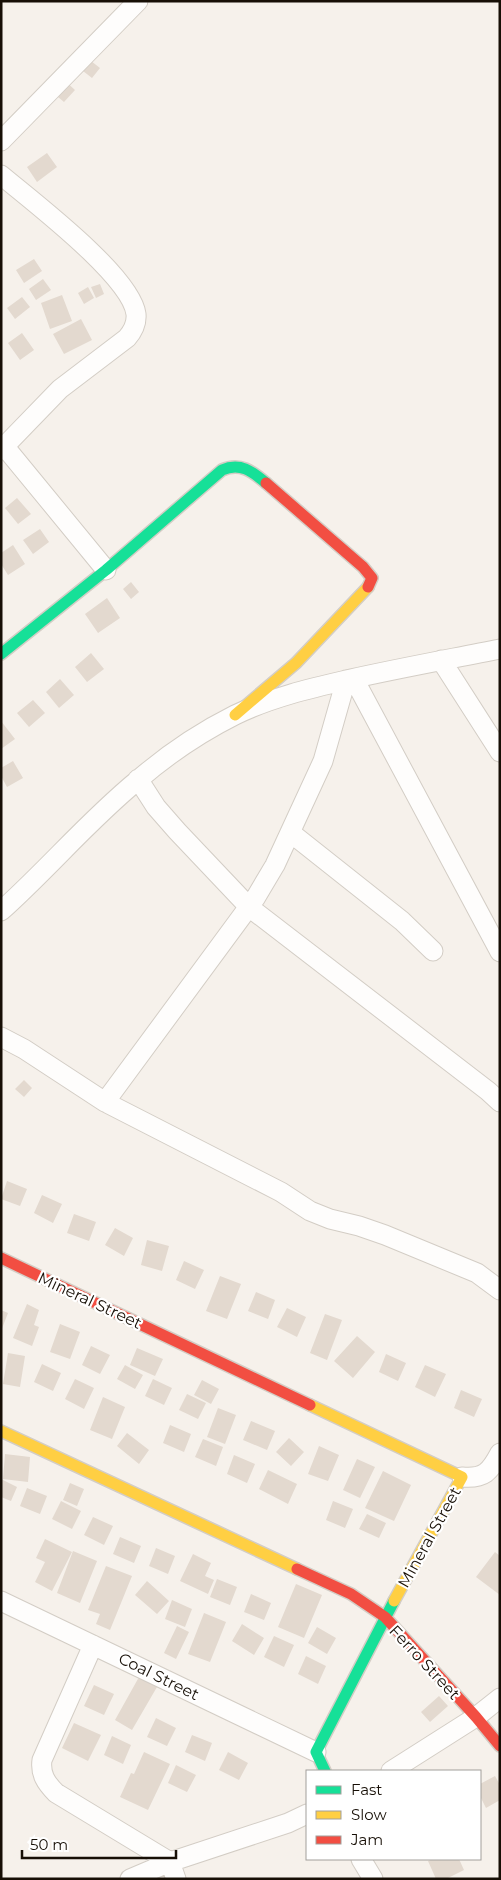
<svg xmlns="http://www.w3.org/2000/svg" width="501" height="1880" font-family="Montserrat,sans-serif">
<rect width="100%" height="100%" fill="#f6f1eb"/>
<path fill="#e3d9cf" d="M91 61 100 68 92 78 83 71Z
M63 79 75 90 64 102 52 92Z
M47 153 57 167 37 182 27 167Z
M34 259 42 271 24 283 16 270Z
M43 279 51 290 36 300 29 289Z
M100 284 104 294 96 298 91 287Z
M88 287 94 298 84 304 78 293Z
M62 295 72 321 50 329 41 303Z
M22 297 30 307 15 319 7 308Z
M81 319 92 340 64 354 53 334Z
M22 333 34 350 20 360 8 343Z
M17 498 31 514 18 524 5 508Z
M40 529 49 542 33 554 23 540Z
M13 545 25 564 8 575 1 564V553Z
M131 582 139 592 131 599 123 589Z
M107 598 120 618 98 633 85 614Z
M91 653 104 669 87 682 75 667Z
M60 679 74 695 59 708 46 692Z
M33 700 45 713 29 727 17 713Z
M1 721 15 739 1 749Z
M13 761 23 778 7 787 1 776V768Z
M24 1080 32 1088 24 1097 15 1089Z
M7 1181 27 1189 20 1206 1 1199Z
M42 1195 62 1204 53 1223 34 1213Z
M74 1214 96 1222 89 1241 67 1233Z
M115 1228 133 1238 124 1256 105 1245Z
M147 1240 169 1246 162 1271 141 1265Z
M184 1261 204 1270 195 1289 176 1280Z
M220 1276 241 1284 227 1319 206 1311Z
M256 1292 275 1300 268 1319 248 1311Z
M27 1304 39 1310 34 1325 39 1327 32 1346 13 1338Z
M287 1308 306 1317 297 1337 277 1327Z
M1 1310 8 1313 1 1331Z
M325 1314 342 1320 327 1360 310 1353Z
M60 1324 80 1332 70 1359 50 1352Z
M357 1336 375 1352 353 1378 334 1361Z
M91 1346 110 1355 100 1374 82 1365Z
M137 1348 163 1359 155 1376 130 1365Z
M8 1353 25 1356 20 1387 3 1384Z
M386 1354 406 1363 398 1381 379 1372Z
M42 1364 61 1373 53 1391 34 1382Z
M125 1365 143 1375 135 1389 117 1379Z
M425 1365 446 1374 435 1397 415 1387Z
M75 1379 94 1388 84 1409 65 1399Z
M153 1379 172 1388 164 1405 145 1396Z
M202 1380 219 1389 211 1404 194 1395Z
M461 1390 482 1399 474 1417 454 1408Z
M187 1394 206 1403 198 1419 179 1410Z
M103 1397 125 1407 112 1439 90 1430Z
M218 1408 236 1415 225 1444 207 1437Z
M251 1421 275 1431 267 1450 243 1440Z
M170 1425 191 1434 184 1452 163 1443Z
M127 1433 149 1450 139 1464 117 1446Z
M289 1438 304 1452 291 1466 276 1452Z
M203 1439 223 1447 216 1466 195 1457Z
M319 1446 339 1455 328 1481 308 1474Z
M5 1454 30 1457 28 1482 3 1479Z
M234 1455 255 1464 247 1483 227 1474Z
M357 1459 375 1467 360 1498 343 1490Z
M268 1470 297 1484 288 1504 259 1489Z
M383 1471 411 1485 394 1521 365 1508Z
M1 1479 17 1487 11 1501 1 1497Z
M70 1483 84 1489 77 1506 63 1500Z
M27 1488 47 1496 40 1514 20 1506Z
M61 1501 81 1511 72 1529 52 1519Z
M333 1501 353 1509 345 1528 326 1520Z
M367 1514 386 1523 379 1538 359 1529Z
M93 1517 113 1526 104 1545 84 1535Z
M120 1537 141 1546 134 1563 113 1554Z
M45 1539 72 1552 52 1591 35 1582 45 1562 36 1558Z
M156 1548 175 1556 168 1574 149 1566Z
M73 1551 97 1561 80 1603 57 1593Z
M495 1552 500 1556V1595L476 1577Z
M193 1554 211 1563 205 1576 214 1580 208 1594 180 1581Z
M106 1566 132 1576 110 1630 96 1624 100 1614 88 1610Z
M217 1579 237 1587 230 1605 210 1597Z
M147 1581 169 1601 157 1614 135 1595Z
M296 1584 322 1595 304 1638 278 1627Z
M251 1594 271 1603 264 1620 244 1612Z
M172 1600 192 1609 185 1627 165 1619Z
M204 1613 226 1622 210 1662 188 1654Z
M242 1624 264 1638 254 1655 232 1641Z
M177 1626 189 1632 176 1659 164 1653Z
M317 1627 336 1638 327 1654 308 1643Z
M274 1636 294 1645 284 1667 264 1657Z
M306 1656 326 1666 318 1684 298 1674Z
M139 1677 157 1687 132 1730 115 1720Z
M94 1685 114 1694 104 1715 84 1706Z
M439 1696 448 1706 430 1722 421 1712Z
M156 1718 176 1728 167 1746 147 1737Z
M74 1723 101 1735 88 1761 62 1748Z
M192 1735 212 1743 205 1761 185 1752Z
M112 1736 131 1745 123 1764 104 1755Z
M144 1752 170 1764 148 1810 120 1797 131 1773 134 1774Z
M228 1752 248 1763 239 1780 219 1770Z
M176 1765 196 1775 187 1792 168 1783Z
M495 1776 500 1785V1800L486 1808 480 1796V1784Z
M433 1859H459L464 1870 446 1879H436L428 1861Z"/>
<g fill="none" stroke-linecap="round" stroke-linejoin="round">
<g stroke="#d3cdc5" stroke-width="21">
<path id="street" d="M1 141 138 1
M1 175C32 201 131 276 136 314 137 324 133 331 127 338L60 389 1 450
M5 447 106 570
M441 660 500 752
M354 679 500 952
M138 779 156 807 177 831 249 907 488 1091 500 1102
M291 833 402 921 433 951
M1 911C48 869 89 820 138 780 167 755 201 732 235 715 272 697 312 688 351 679 400 668 450 659 500 649
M1 1037 24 1049 105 1102 281 1192 310 1211 330 1219 359 1226 385 1235 477 1273 500 1290
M105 1102 256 897 275 865 323 761 346 680
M462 1477C484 1479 490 1472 500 1453
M1 1601 316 1752
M93 1645 42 1760C40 1774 46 1783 56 1793L170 1862
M391 1771 476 1717 500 1698
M361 1859 373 1879
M170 1862 176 1879
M130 1879 170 1862 288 1823 307 1814"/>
</g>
<g stroke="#d3cdc5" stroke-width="14">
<path id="fast" d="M1 654 106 570 222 470C240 462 252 471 266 483
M325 1771 316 1752 394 1601"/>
</g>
<g stroke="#d3cdc5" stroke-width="14">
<path id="slow" d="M235 715 296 663 368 587
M310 1405 462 1477 394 1601
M1 1431 297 1569"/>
</g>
<g stroke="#d3cdc5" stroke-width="14">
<path id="jam" d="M266 483 363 567 372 578 368 587
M1 1258 310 1405
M297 1569 351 1594 385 1617 476 1717 500 1746"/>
</g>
<use href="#street" stroke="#fefdfc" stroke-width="19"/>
<use href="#fast" stroke="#16e098" stroke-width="11"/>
<use href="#slow" stroke="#ffcf43" stroke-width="11"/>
<use href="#jam" stroke="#f24e42" stroke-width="11"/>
</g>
<g text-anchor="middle" stroke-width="4.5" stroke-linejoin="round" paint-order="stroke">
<g font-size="16" fill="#170f06" stroke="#fff">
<text transform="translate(90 1300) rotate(25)" y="6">Mineral Street</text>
<text transform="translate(429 1537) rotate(-61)" y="6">Mineral Street</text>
<text transform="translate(425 1662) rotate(47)" y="6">Ferro Street</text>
<text transform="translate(159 1676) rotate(26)" y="6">Coal Street</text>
</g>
</g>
<rect width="501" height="1880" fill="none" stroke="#170f06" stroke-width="5"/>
<rect x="306" y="1770" width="175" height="90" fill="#ffffff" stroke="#a29f9b"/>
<rect x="316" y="1786" width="25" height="8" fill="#16e098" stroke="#a29f9b"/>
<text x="351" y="1795" font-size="15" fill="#170f06">Fast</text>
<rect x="316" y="1811" width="25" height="8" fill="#ffcf43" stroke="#a29f9b"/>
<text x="351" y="1820" font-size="15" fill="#170f06">Slow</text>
<rect x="316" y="1836" width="25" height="8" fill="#f24e42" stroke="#a29f9b"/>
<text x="351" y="1845" font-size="15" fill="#170f06">Jam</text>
<path d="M22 1850v8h154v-8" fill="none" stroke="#170f06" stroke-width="2.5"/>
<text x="30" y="1850" font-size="15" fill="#170f06" stroke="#ffffff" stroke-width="4" paint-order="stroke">50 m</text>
</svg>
